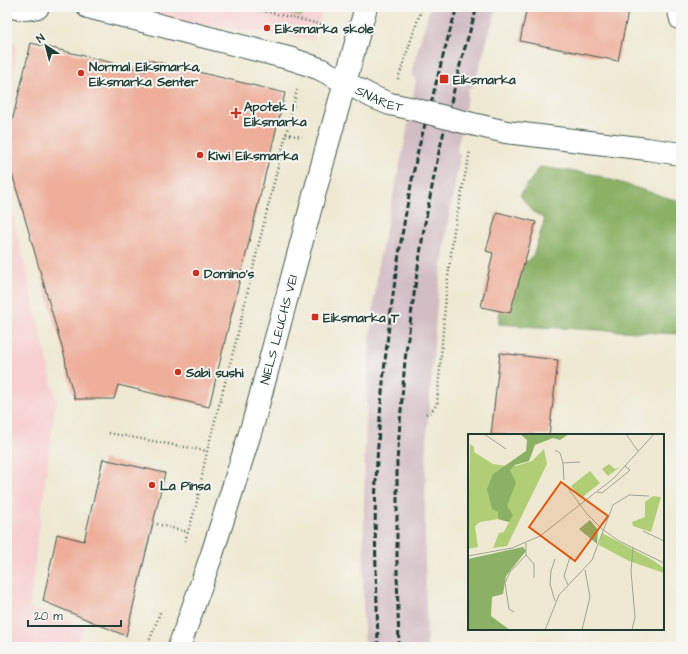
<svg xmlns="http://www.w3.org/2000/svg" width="688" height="654" font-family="'Architects Daughter',sans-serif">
<rect width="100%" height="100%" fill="#f6f6f2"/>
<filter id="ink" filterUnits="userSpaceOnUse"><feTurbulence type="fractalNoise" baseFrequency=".025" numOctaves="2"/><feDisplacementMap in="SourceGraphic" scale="8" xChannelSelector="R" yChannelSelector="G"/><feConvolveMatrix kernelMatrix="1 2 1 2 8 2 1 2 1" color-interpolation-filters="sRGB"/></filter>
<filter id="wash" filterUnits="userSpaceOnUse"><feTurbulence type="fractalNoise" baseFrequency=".012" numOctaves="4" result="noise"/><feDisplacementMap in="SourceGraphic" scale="16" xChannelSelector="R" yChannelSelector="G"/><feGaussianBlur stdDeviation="0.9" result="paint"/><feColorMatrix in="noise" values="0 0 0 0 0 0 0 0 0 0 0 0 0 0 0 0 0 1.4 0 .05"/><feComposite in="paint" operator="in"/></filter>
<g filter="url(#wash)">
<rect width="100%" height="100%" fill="#efe9d3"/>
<path fill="#f7cfd0" d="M105 7H323L314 40 120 15Z
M7 34 16 45 7 162Z
M7 189 56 398 29 608 85 626 74 647H7Z"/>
<path fill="#d2bdc5" d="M430 7H497L473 88H469L457 150 460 155 447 229 438 293 427 433 425 497V564L427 647H365L363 613 364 508 365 441 371 328 379 260 405 141 416 79 412 75V70Z"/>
<path fill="#afce75" stroke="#678654" d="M268 7H304L301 17Z"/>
<path fill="#8bb166" stroke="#55774d" d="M540 167 592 174 681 202V334L539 327 499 324V305L514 272 533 256 545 219 532 211 520 195Z"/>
<g id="blocks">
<path fill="#eeae9a" d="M527 7H629L618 61 520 41Z
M31 43 146 71 149 60 285 93 209 407 118 385 114 399H75L67 372 65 358 7 156V142Z
M497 212 536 222 510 313 481 307 493 253 486 251Z
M500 353 558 360 549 435H491Z
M103 459 165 473 126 636 43 601 57 534 84 541Z"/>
</g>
</g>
<g filter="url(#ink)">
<use href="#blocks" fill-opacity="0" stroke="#3e574c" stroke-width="1"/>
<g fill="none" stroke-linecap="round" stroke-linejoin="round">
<g stroke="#3e574c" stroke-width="24">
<g id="street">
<path d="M13 7C22 10 29 9 38 7"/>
<path id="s1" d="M88 7 292 59 320 69 373 97 390 104 409 108"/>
<path d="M678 7 681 19"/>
<path d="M464 122 506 132 647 149 681 154"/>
</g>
</g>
<g stroke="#3e574c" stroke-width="24">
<g id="secondary">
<path id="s2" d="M179 647 212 554 232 491 254 420 328 143 366 7"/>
</g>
</g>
<path stroke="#3e574c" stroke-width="2.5" stroke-dasharray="1 3" stroke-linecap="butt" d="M246 7 333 27
M398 79 422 7
M286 134 302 137
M426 414 431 412 437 404 446 293 454 230 470 151
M109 433 207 451
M157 524 188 532
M185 541 196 506 207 451 236 341 260 239 297 90
M147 647 161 610"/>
<use href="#street" stroke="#fff" stroke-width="22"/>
<use href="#secondary" stroke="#fff" stroke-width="22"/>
<path stroke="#1f3d34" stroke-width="3" stroke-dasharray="6 3" stroke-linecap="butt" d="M378 647C377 585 373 523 377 461 383 358 396 256 417 155 421 139 425 123 430 108 438 74 447 40 457 7
M399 647 397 574V461L405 360 415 287 424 228 438 156 461 61 477 7"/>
<g stroke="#3e574c" stroke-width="24" stroke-linecap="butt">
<path id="street-bridge" d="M409 108 464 122"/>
</g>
<use href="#street-bridge" stroke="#fff" stroke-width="22"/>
</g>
</g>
<g fill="#c8321e" stroke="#f6f6f2" stroke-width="1.5">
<circle cx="267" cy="28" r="4"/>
<circle cx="81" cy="73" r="4"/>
<rect x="439" y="74" width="10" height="10" rx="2"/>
<path d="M234 107h4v4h4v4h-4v4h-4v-4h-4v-4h4z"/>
<circle cx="200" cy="155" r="4"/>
<circle cx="196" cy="273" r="4"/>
<rect x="311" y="313" width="8" height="8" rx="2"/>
<circle cx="178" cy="372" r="4"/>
<circle cx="152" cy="485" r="4"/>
</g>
<g text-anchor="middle" stroke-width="4" stroke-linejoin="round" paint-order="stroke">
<g font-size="13" font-weight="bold" fill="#1f3d34" stroke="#f6f6f2" text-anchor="start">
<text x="275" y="33">Eiksmarka skole</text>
<text x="89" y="71">Normal Eiksmarka,<tspan x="89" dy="15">Eiksmarka Senter</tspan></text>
<text x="453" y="84">Eiksmarka</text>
<text x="244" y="111">Apotek 1<tspan x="244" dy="15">Eiksmarka</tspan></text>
<text x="208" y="160">Kiwi Eiksmarka</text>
<text x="204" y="278">Domino's</text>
<text x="323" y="322">Eiksmarka T</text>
<text x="186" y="377">Sabi sushi</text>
<text x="160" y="490">La Pinsa</text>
</g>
<g font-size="13" fill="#1f3d34" stroke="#f6f6f2">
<text dy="5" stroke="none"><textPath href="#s1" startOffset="307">SNARET</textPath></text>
<text dy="5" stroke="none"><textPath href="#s2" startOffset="333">NIELS LEUCHS VEI</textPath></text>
</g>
</g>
<g transform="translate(468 434)">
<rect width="196" height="196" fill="#efe9d3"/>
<path d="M2 10 6 13V18L25 30 38 32H48L64 27 76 15 79 30 39 112 25 114 31 99 36 98 41 88 30 85 12 88 7 92 10 113 0 115ZM141 30 147 35 152 33 140 42 134 35ZM122 37 132 49 113 64 103 52ZM185 62 193 63 183 98 165 92 164 88 177 83V68ZM134 99 183 125 196 134V139L161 127 131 111Z" fill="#afce75"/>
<path d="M52 0H101L92 6 85 4 67 11 61 27 47 31 42 36 48 49 39 72 45 81 41 88 30 85V78L24 75 19 55 25 40 58 17 59 6ZM122 86 130 96 129 110 111 95ZM55 113 58 117 38 142 35 160 24 163 23 182 42 196H0V125Z" fill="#8bb166"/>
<path fill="none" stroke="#9ca493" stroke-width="1" d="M16 0 38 15M158 0 170 17M87 16 92 19 95 29 96 46M95 29 112 28M97 50 119 80 134 95 151 107 196 129M129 58 134 59 160 38 162 36 157 32M175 97 196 107M58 121 66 130V144M0 122 44 114 72 102 146 44 186 0M100 151 96 142 102 123M87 167 82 150 83 137 87 125M46 178 41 175 37 149 42 138 58 121V109M77 196 91 161 124 126 145 71 161 61 181 62M114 196 122 163 117 136M164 196 167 183 163 137 165 113"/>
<path fill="#de580e" fill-opacity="0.15" stroke="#de580e" stroke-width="2" d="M93 48 140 82 107 127 61 93Z"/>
<rect width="196" height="196" fill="none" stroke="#1f3d34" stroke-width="2"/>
</g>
<rect width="688" height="654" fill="none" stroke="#f6f6f2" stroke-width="24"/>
<g transform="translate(46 46) rotate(324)" stroke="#f6f6f2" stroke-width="3" paint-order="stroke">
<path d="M0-3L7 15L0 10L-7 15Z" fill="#1f3d34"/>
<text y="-6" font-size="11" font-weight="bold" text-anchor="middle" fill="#1f3d34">N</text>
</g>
<path d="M28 620v6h93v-6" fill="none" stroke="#1f3d34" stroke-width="2"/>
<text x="34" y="620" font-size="12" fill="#1f3d34" stroke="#f6f6f2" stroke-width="3" paint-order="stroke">20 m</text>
</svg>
